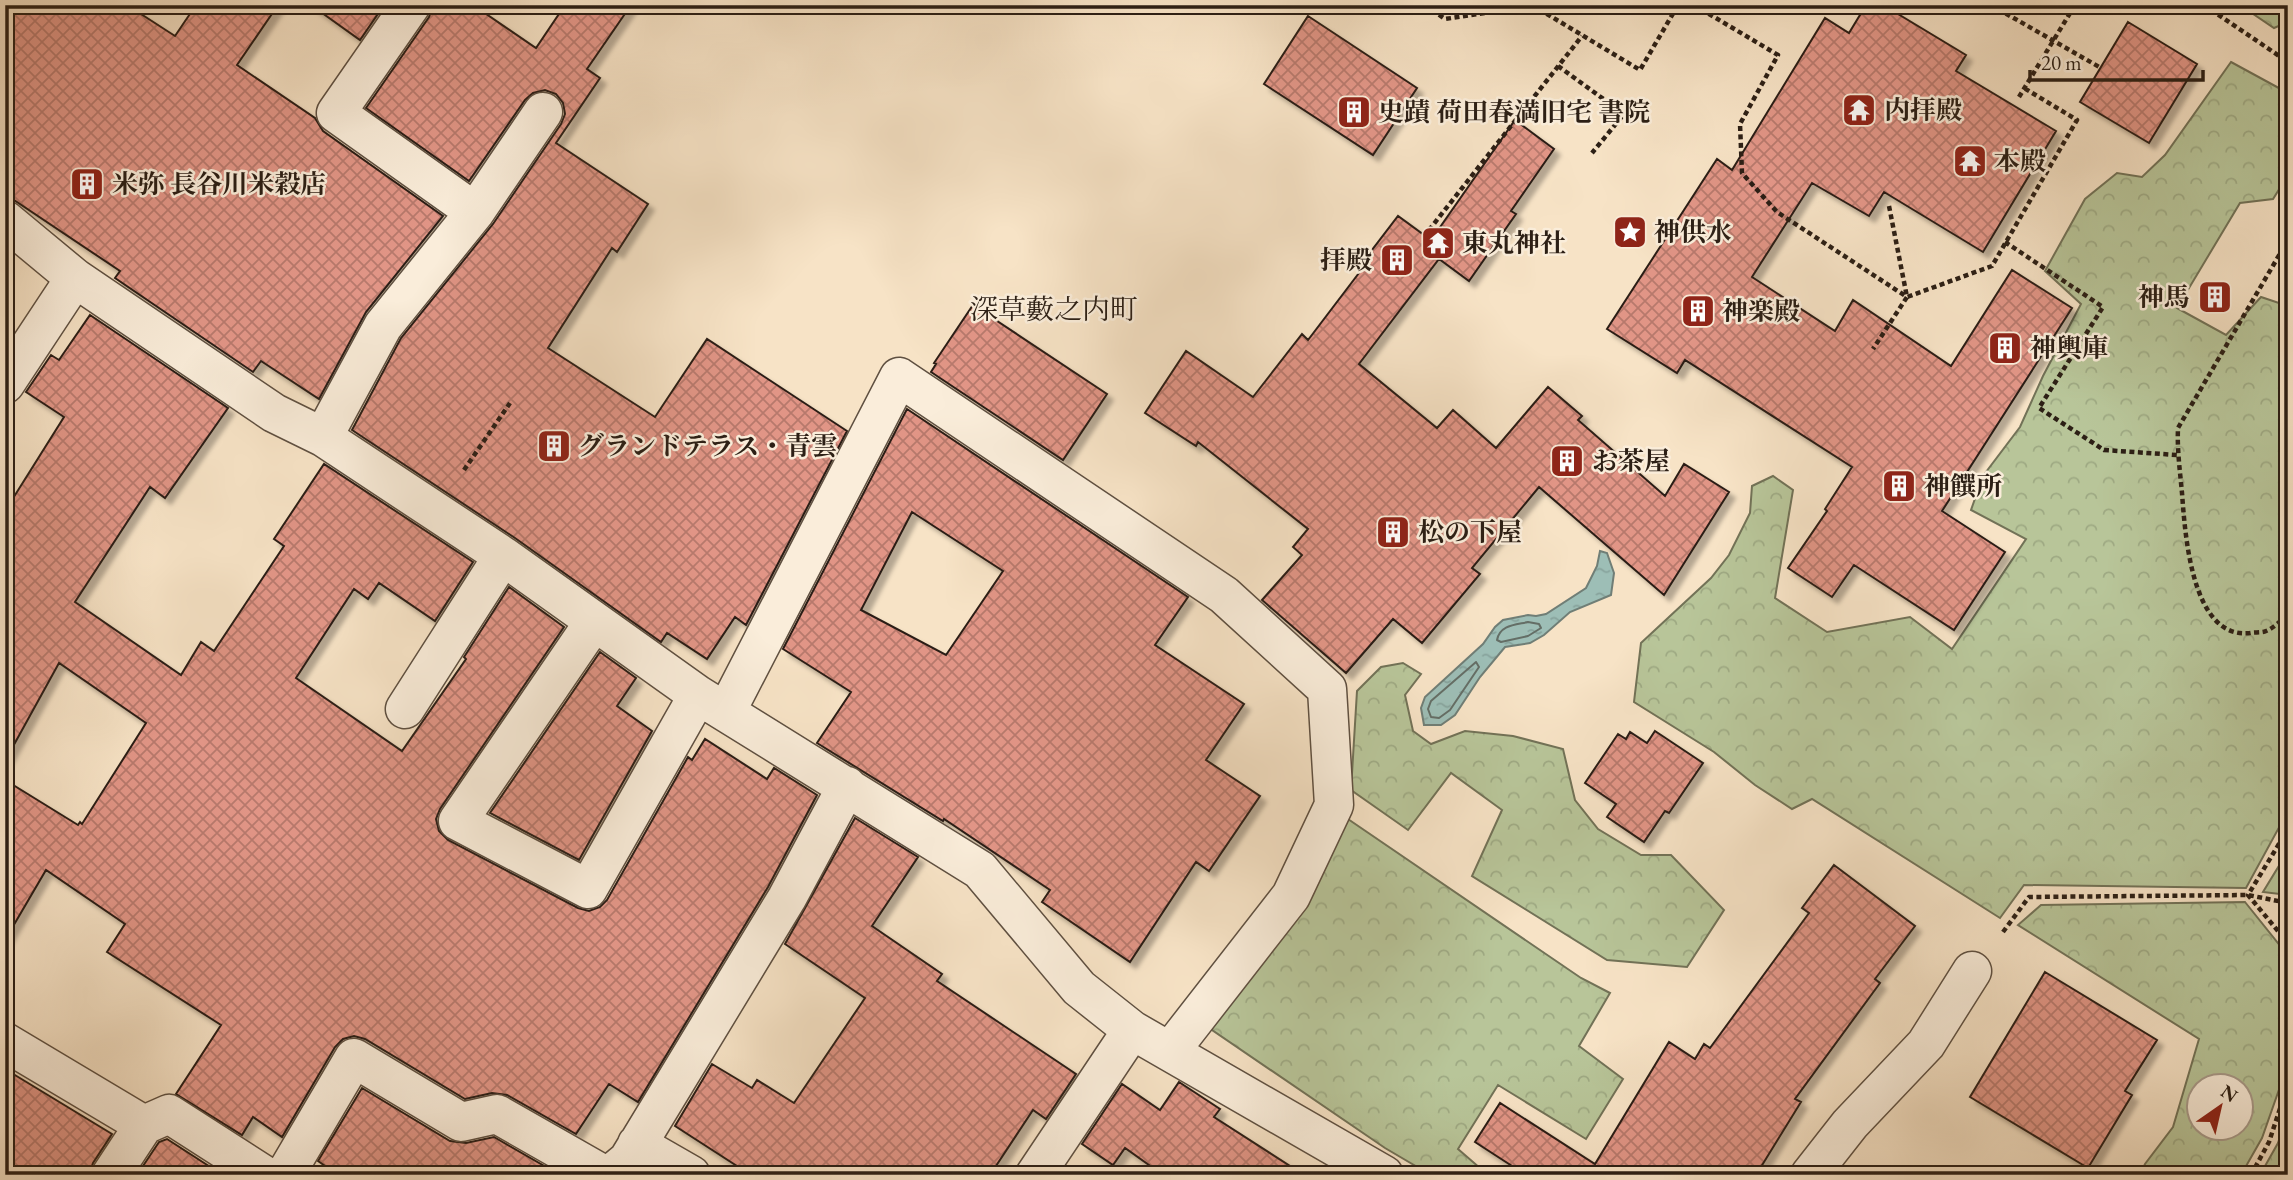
<svg xmlns="http://www.w3.org/2000/svg" width="2293" height="1180" font-family="'EB Garamond','Noto Serif JP',serif">
<defs>
<pattern id="forest-crowns" width="20" height="18" patternUnits="userSpaceOnUse" patternTransform="scale(1.75)"><rect width="20" height="18" fill="#b8c599"/><path d="M2 6a3 3 0 1 1 6 0M12 15a3 3 0 1 1 6 0" fill="none" stroke="#9ea983"/></pattern>
<pattern id="water-ripples" width="26" height="14" patternUnits="userSpaceOnUse" patternTransform="scale(1.75)"><rect width="26" height="14" fill="#9dbeb6"/><path d="M2 4q2-2 4 0t4 0M15 11q2-2 4 0t4 0" fill="none" stroke="#87a39c"/></pattern>
<pattern id="building-cross-hatch" width="8" height="8" patternUnits="userSpaceOnUse" patternTransform="scale(1.75)"><rect width="8" height="8" fill="#e19586"/><path d="M0 0l8 8M0 8l8-8" fill="none" stroke="#b7796c"/></pattern>
<filter id="shadow"><feDropShadow dx="6" dy="6" stdDeviation="2" flood-color="#0004"/></filter>
</defs>
<rect width="100%" height="100%" fill="#f7e3c6"/>
<filter id="stains"><feTurbulence type="fractalNoise" baseFrequency=".00286" numOctaves="4"/><feColorMatrix values="0 0 0 0 .2 0 0 0 0 .09 0 0 0 0 .02 0 0 0 .5 -.17"/></filter>
<radialGradient id="worn" r=".72"><stop offset=".6" stop-color="#630" stop-opacity="0"/><stop offset="1" stop-color="#630" stop-opacity=".3"/></radialGradient>
<path fill="url(#forest-crowns)" stroke="#727257" stroke-width="2" fill-rule="evenodd" d="M2240 5H2288V22L2274 28Z
M2231 62 2288 93V175L2273 199 2240 203 2177 308 2226 335 2261 297 2288 306V811L2246 888 2024 885 2000 918 1812 799 1792 809 1755 785 1714 752 1634 702 1641 643 1711 578 1729 555 1750 513 1752 486 1773 476 1793 490 1775 598 1827 632 1910 617 1952 649 2026 539 1971 510 1983 476 2020 427 2043 376 2081 304 2045 271 2085 199 2117 173 2142 177 2165 155Z
M1403 663 1421 674 1405 695 1413 731 1431 744 1465 731 1513 736 1563 749 1575 800 1598 829 1641 855H1671L1724 910 1687 967 1607 960 1472 876 1502 810 1451 773 1408 830 1351 790 1357 691 1381 667Z
M1345 817 1581 978 1610 993 1579 1046 1623 1079 1586 1139 1498 1085 1458 1149 1480 1168 1474 1175H1431L1385 1148 1190 1015Z
M2288 851V895L2263 892Z
M2245 902 2281 947 2287 998 2288 1064 2262 1138 2241 1175H2140L2145 1164 2173 1127 2199 1039 2018 925 2041 905ZM2198 1086H2240V1128H2198Z
M2288 1112V1175H2260L2278 1143Z"/>
<path fill="url(#water-ripples)" stroke="#707e76" stroke-width="2" d="M1600 551 1607 553 1614 573 1611 595 1570 612 1544 635 1530 643 1505 647 1480 677 1455 715 1441 725H1424L1421 708 1425 697 1483 644 1495 627 1503 620 1528 615 1536 616 1546 614 1586 588 1597 566Z"/>
<g fill="none" stroke-linecap="round" stroke-linejoin="round">
<path stroke="#646e66" stroke-width="2" d="M1528 622 1539 624 1541 628 1528 636 1501 642 1497 640C1500 625 1515 625 1528 622Z
M1476 662 1479 667 1450 710 1439 718 1431 717 1428 709 1431 701Z"/>
</g>
<path fill="url(#building-cross-hatch)" stroke="#2c1f15" stroke-width="2" fill-rule="evenodd" filter="url(#shadow)" d="M5 5H127L175 36 196 5H278L237 65 315 118 323 131 443 216 366 312 319 399 261 361 253 372 115 278 120 271 5 194Z
M311 5H384L360 40Z
M433 5H473L536 48 565 5H631L587 69 600 78 556 143 648 204 617 252 612 248 548 348 655 417 707 339 847 431 746 625 735 617 707 659 667 633 661 642 515 538 352 430 401 338 493 224 561 124 565 114 563 103 556 94 545 90 533 93 525 100 469 181 366 108 429 17Z
M1866 5H1883L1966 55 1956 71 2056 131 1983 252 1884 192 1869 216 1812 183 1752 277 1835 331 1853 300 1951 366 2012 270 2072 308 1942 511 2005 552 1954 630 1854 565 1832 597 1788 568 1827 511 1825 509 1852 467 1685 360 1677 373 1607 329 1717 159 1732 170 1825 18 1849 33Z
M1308 16 1417 88 1373 155 1264 84Z
M2128 22 2197 64 2149 143 2080 102Z
M1515 120 1554 149 1511 211 1516 214 1469 281 1439 259 1359 364 1437 428 1453 410 1496 448 1548 387 1582 416 1578 420 1665 496 1684 464 1729 492 1664 595 1539 487 1472 568 1480 574 1422 643 1393 619 1346 673 1262 600 1302 555 1293 547 1308 529 1198 442 1196 446 1145 413 1186 351 1253 397 1302 334 1308 340 1365 265 1362 263 1398 216 1431 240Z
M973 305 1107 394 1063 460 931 372 936 364 934 363Z
M90 315 228 408 165 498 150 487 75 602 181 675 201 642 214 651 284 546 274 539 324 464 473 562 435 621 379 583 368 599 354 589 296 678 402 751 466 659 464 657 509 587 564 627 440 809 436 819 439 831 448 840 578 908 589 911 600 907 607 900 688 757 692 760 705 739 767 779 774 768 817 795 768 887 638 1102 609 1084 576 1134 507 1095 492 1093 465 1099 365 1039 354 1036 343 1039 335 1047 282 1137 253 1117 242 1135 176 1094 221 1025 107 952 125 924 46 870 5 940V780L78 825 80 822 82 824 146 723 59 663 5 761V511L64 417 26 392 51 355 59 360Z
M907 409 1188 597 1155 645 1244 704 1206 760 1260 796 1209 871 1196 862 1130 962 1042 902 1050 890 944 819 943 821 817 743 851 692 783 649ZM912 512 1003 571 946 655 861 610Z
M600 652 636 678 617 706 652 731 579 860 490 813Z
M1655 731 1703 763 1669 813 1665 811 1644 842 1607 817 1616 804 1585 783 1618 734 1626 739 1630 732 1647 743Z
M855 818 918 857 872 926 942 974 937 981 1076 1074 1046 1119 1033 1110 990 1175H751L675 1126 712 1064 752 1088 757 1080 794 1103 865 998 785 944Z
M1834 865 1915 926 1875 979 1880 983 1795 1099 1801 1102 1756 1175H1526L1475 1142 1500 1103 1595 1164 1669 1042 1695 1059 1704 1044 1710 1048 1809 913 1802 908Z
M2045 972 2157 1040 2125 1091 2132 1095 2088 1168 1970 1097Z
M5 1069 112 1134 93 1163 89 1175H5Z
M1179 1082 1220 1109 1214 1117 1304 1175H1163L1125 1148 1113 1165 1082 1144 1122 1084 1160 1110Z
M362 1088 450 1141 466 1143 494 1137 553 1171 550 1175H338L318 1161Z
M167 1139 218 1172 216 1175H137L159 1142Z"/>
<g fill="none" stroke-linecap="round" stroke-linejoin="round">
<g stroke="#5f5041" stroke-width="41">
<path id="minor" d="M411 5 336 113 475 212
M5 220 75 278 274 413 323 437 503 556 698 695 980 870 1079 988 1132 1030 1384 1175
M5 384 75 278
M323 437 383 326 475 212 543 112
M594 622 458 821 588 889 698 695
M405 709 503 556
M726 712 899 377 1224 595 1327 689 1334 805 1291 896 1171 1050
M5 1042 144 1125
M637 1144 691 1175
M111 1175 144 1125 169 1114 264 1175
M285 1175 354 1058 461 1122 497 1114 604 1175
M610 1175 628 1160 787 898 847 786
M1035 1175 1132 1030
M1810 1175 1850 1124 1926 1044 1972 971"/>
</g>
<path stroke="#2c1f15" stroke-width="4.5" stroke-dasharray="5 3.5" stroke-linecap="butt" d="M1425 5 1445 19 1532 6
M1532 5 1640 70 1678 5
M1694 5 1778 55 1740 124 1742 173 1777 212 1907 297 1873 349
M1991 5 2101 68
M2204 5 2288 62
M1558 66 1624 114 1592 153
M2019 97 2075 5
M1889 206 1907 297 1992 266 2077 120 2024 88
M1429 230 1582 36
M2288 240 2178 428C2177 450 2180 471 2182 493 2185 532 2191 640 2250 633 2255 632 2262 633 2266 631 2274 628 2281 620 2288 615
M2005 242 2103 307 2039 408 2104 450 2177 455
M464 470 510 403
M2288 829 2248 895 2288 943
M2003 932 2029 897 2248 895 2288 903
M2251 1175 2269 1142 2288 1084"/>
<use href="#minor" stroke="#faedda" stroke-width="38"/>
</g>
<defs>
<g id="temple-square" transform="scale(1.75)"><rect x="-9" y="-9" width="18" height="18" rx="4" fill="#8f2418" stroke="#faedda"/><path d="M0-6L5-2H3V0L6.5 2.5H4V6H1.5V3h-3V6H-4V2.5H-6.5L-3 0V-2H-5Z" fill="#fff"/></g>
<g id="building-square" transform="scale(1.75)"><rect x="-9" y="-9" width="18" height="18" rx="4" fill="#8f2418" stroke="#faedda"/><path d="M-4-6H4V6H1V3H-1V6H-4ZM-2.5-4.3h1.7v1.8h-1.7ZM.8-4.3h1.7v1.8H.8ZM-2.5-1h1.7V.8h-1.7ZM.8-1h1.7V.8H.8Z" fill="#fff"/></g>
<g id="sight-square" transform="scale(1.75)"><rect x="-9" y="-9" width="18" height="18" rx="4" fill="#8f2418" stroke="#faedda"/><path d="M0-6L1.8-2.2L6-1.7L2.9 1.2L3.7 5.4L0 3.3L-3.7 5.4L-2.9 1.2L-6-1.7L-1.8-2.2Z" fill="#fff"/></g>
</defs>
<g fill-rule="evenodd">
<use href="#temple-square" x="1859" y="110"/>
<use href="#building-square" x="1354" y="112"/>
<use href="#temple-square" x="1970" y="161"/>
<use href="#building-square" x="87" y="184"/>
<use href="#sight-square" x="1630" y="232"/>
<use href="#temple-square" x="1438" y="243"/>
<use href="#building-square" x="1397" y="260"/>
<use href="#building-square" x="2215" y="297"/>
<use href="#building-square" x="1698" y="311"/>
<use href="#building-square" x="2005" y="348"/>
<use href="#building-square" x="554" y="446"/>
<use href="#building-square" x="1567" y="461"/>
<use href="#building-square" x="1899" y="486"/>
<use href="#building-square" x="1393" y="532"/>
</g>
<g text-anchor="middle" stroke-width="5" stroke-linejoin="round" paint-order="stroke">
<g font-size="26" font-weight="bold" fill="#2c1f15" stroke="#faedda" text-anchor="start">
<text x="1884" y="119">内拝殿</text>
<text x="1378" y="121">史蹟 荷田春満旧宅 書院</text>
<text x="1994" y="170">本殿</text>
<text x="112" y="193">米弥 長谷川米穀店</text>
<text x="1654" y="241">神供水</text>
<text x="1462" y="252">東丸神社</text>
<text x="1372" y="269" text-anchor="end">拝殿</text>
<text x="2190" y="306" text-anchor="end">神馬</text>
<text x="1722" y="320">神楽殿</text>
<text x="2030" y="357">神輿庫</text>
<text x="578" y="455">グランドテラス・青雲</text>
<text x="1592" y="470">お茶屋</text>
<text x="1924" y="495">神饌所</text>
<text x="1418" y="541">松の下屋</text>
</g>
<g font-size="28" fill="#2c1f15" stroke="#faedda">
<text x="1054" y="319">深草藪之内町</text>
</g>
</g>
<rect width="2293" height="1180" fill="none" stroke="#f7e3c6" stroke-width="28"/>
<rect x="7" y="7" width="2279" height="1166" fill="none" stroke="#2c1f15" stroke-width="3.5"/>
<rect x="14" y="14" width="2265" height="1152" fill="none" stroke="#2c1f15" stroke-width="2"/>
<g transform="translate(2220 1107) rotate(34)"><circle r="33" fill="#faedda" stroke="#a89b8b" stroke-width="2"/>
<path d="M0-5L12 26L0 18L-12 26Z" fill="#8f2418"/>
<text y="-10" font-size="19" font-weight="bold" text-anchor="middle" fill="#2c1f15">N</text>
</g>
<path d="M2030 70v10h173v-10" fill="none" stroke="#2c1f15" stroke-width="3.5"/>
<text x="2041" y="70" font-size="21" fill="#2c1f15" stroke="#faedda" stroke-width="5" paint-order="stroke">20 m</text>
<rect width="100%" height="100%" filter="url(#stains)"/>
<rect width="100%" height="100%" fill="url(#worn)"/>
</svg>
